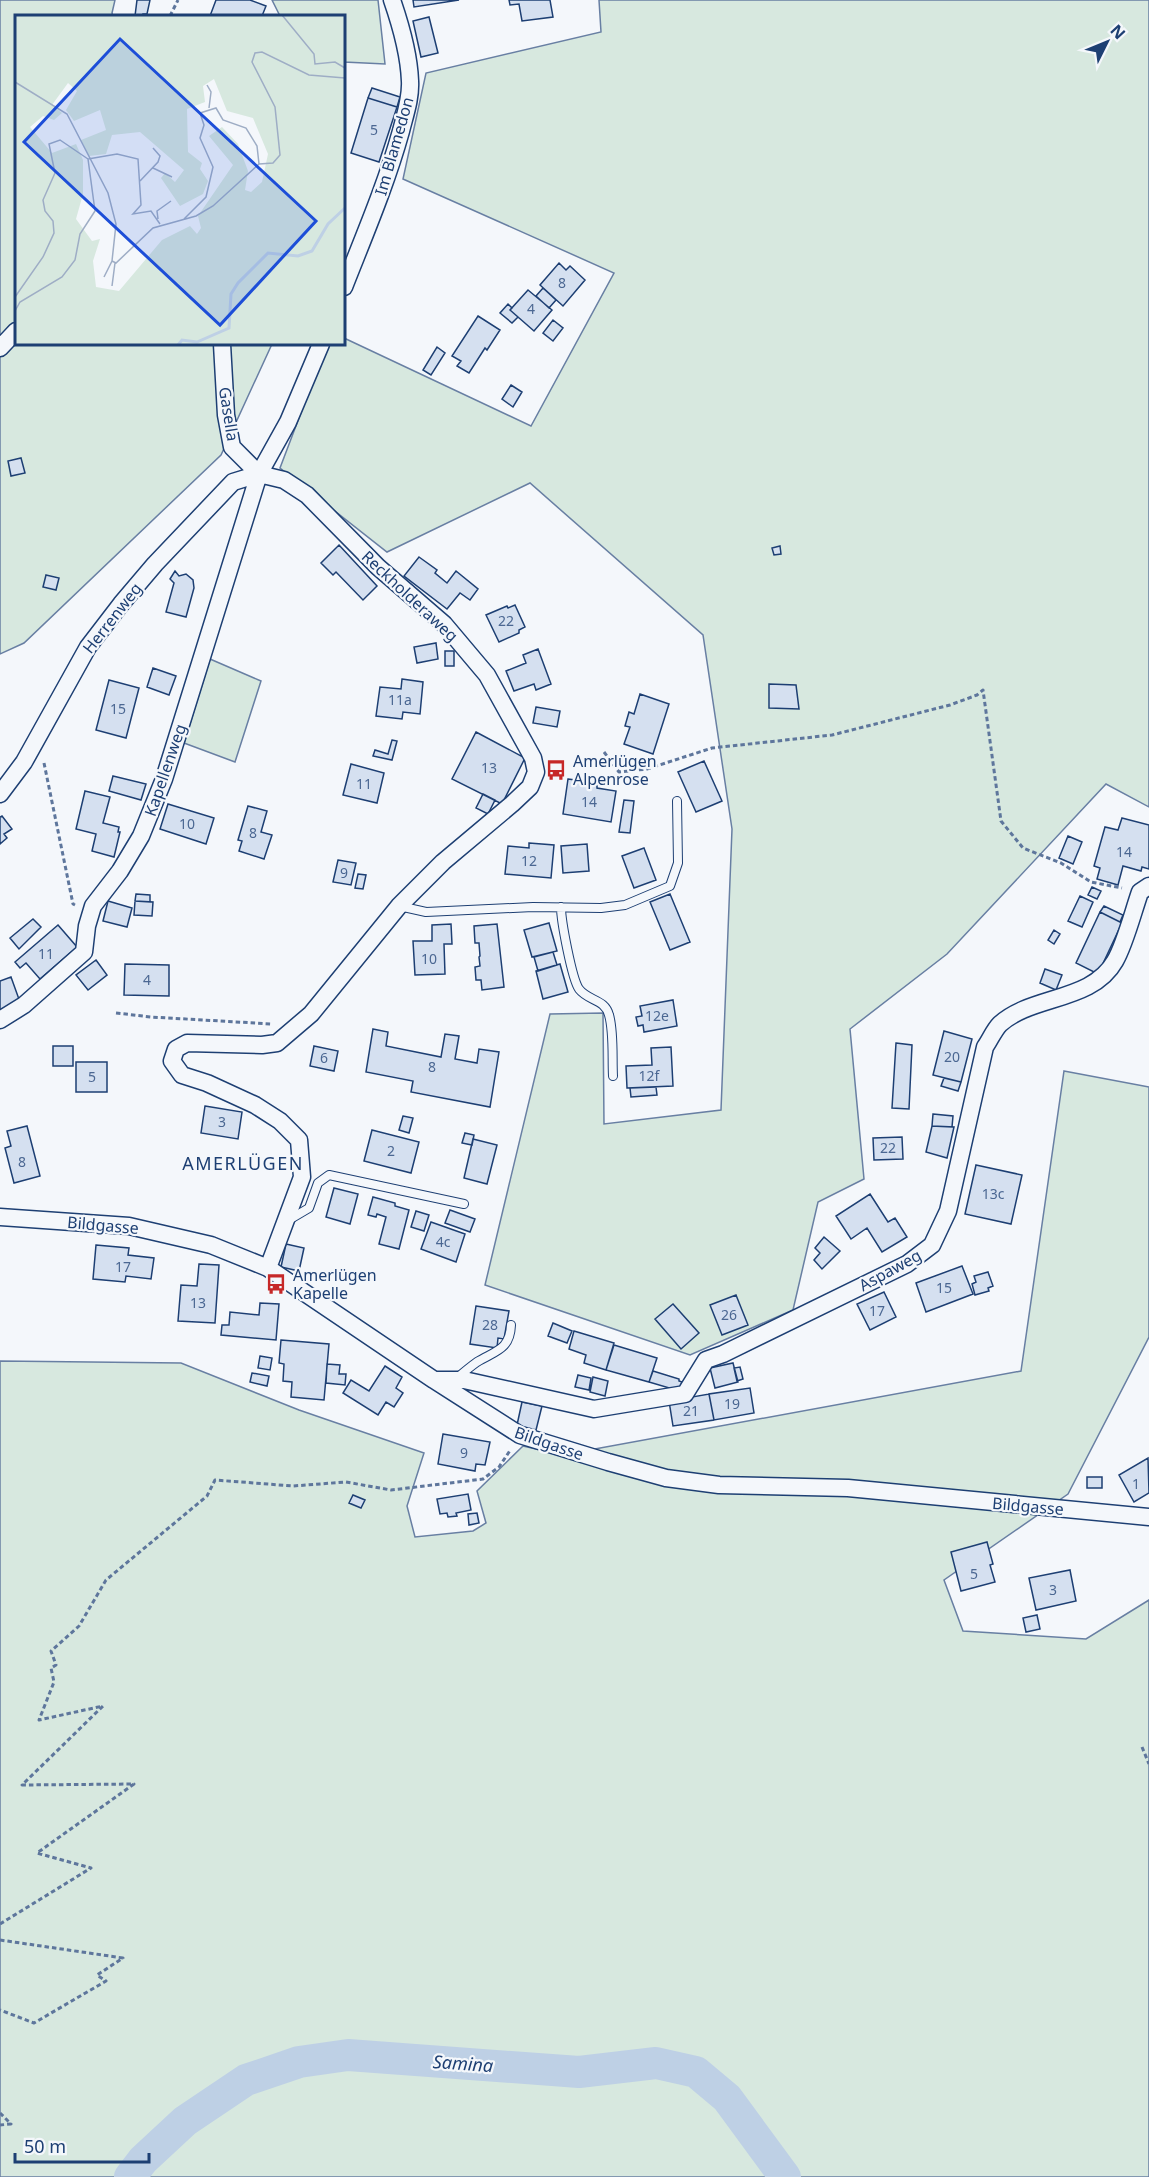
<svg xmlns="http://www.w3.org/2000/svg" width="1149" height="2177" font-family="'Noto Sans',sans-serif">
<rect width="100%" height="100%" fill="#f4f7fb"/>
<path fill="#d7e8df" stroke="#687fa3" stroke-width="1.5" d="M0 0H115L112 13 113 16H16V344H272L221 455 24 643 0 654Z
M272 0H378L385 64 344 62V16H280Z
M599 0H1149V807L1106 784 947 954 850 1029 864 1179 818 1202 793 1310 690 1355 485 1285 550 1014 603 1013 604 1124 721 1110 732 829 703 635 530 483 387 552 280 468 327 344H344V338L531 426 614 273 403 179 426 73 601 32Z
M210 659 261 681 235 762 184 743Z
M1064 1071 1149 1087V1337L1068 1494 944 1580 963 1631 1086 1639 1149 1600V2177H0V1361L181 1363 299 1410 424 1453 407 1506 415 1537 473 1531 486 1523 477 1491 523 1446 562 1455 1021 1371Z"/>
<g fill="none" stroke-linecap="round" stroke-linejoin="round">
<path stroke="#bed0e5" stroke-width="32" d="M130 2177 143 2160 185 2121 246 2080 299 2062 348 2055 579 2072 656 2063 696 2072 727 2098 785 2177"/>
</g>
<path fill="#d5e0f0" stroke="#1d3f73" stroke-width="1.5" d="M137 0H150L147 14H143V16H135Z
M216 0H250L266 6 262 16H210Z
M413 0H459L414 7Z
M509 0H550L553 17 522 21 519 4 510 5Z
M429 17 438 53 421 57 413 21Z
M372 88 400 97 397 107 368 98Z
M368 98 397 107 379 162 351 153Z
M559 263 566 270 570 266 585 280 563 306 540 285Z
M543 288 556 300 549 308 536 296Z
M528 290 552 310 534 331 510 310Z
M508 304 512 308 510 310 518 317 512 323 500 313Z
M478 316 500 330 487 350 485 348 469 373 457 366 461 361 452 356Z
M553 320 563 328 553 341 543 333Z
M437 347 445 353 431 375 423 370Z
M511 385 522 392 513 407 502 399Z
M21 458 25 473 11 476 8 461Z
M339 545 377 586 363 600 336 572 333 575 321 563Z
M780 546 781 554 774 555 772 548Z
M419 557 437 570 435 573 447 583 456 571 478 589 470 600 460 593 447 609 404 576Z
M175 571 179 576 186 574 193 580 194 588 186 617 166 612 174 583 170 579Z
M46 575 59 578 56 590 43 587Z
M515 605 525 627 519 630V633L499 642 486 615 507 606 508 608Z
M436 643 438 659 417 663 414 647Z
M538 649 551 684 536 690 534 684 514 691 506 671 526 663 523 655Z
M445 651H454V666H445Z
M153 668 176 676 169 695 147 687Z
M402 679 423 682 420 714 403 712 402 719 376 716 380 687 401 689Z
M109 680 139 688 126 738 96 730Z
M769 684 796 685 799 709 769 708Z
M640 694 669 704 653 754 624 744 630 727 625 726 629 712 634 714Z
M536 707 560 711 557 727 533 723Z
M476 732 525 758 502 804 452 779Z
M392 740 397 741 392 760 373 756 375 750 388 754Z
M704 761 722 801 696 812 678 772Z
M351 764 384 773 377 803 343 795Z
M113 776 146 784 141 800 109 791Z
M568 779 597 783V788L616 791 611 822 563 814Z
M85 791 110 797 103 823 119 827 118 832H120L114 857 92 851 96 834 76 829Z
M483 794 495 800 488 814 476 808Z
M624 800 634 801 630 833 619 832Z
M168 804 214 818 206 844 160 829Z
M248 806 267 811 261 832 272 835 264 859 239 851 242 841 238 840Z
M2 816 12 829 4 834 7 838 0 844V817Z
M1122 818 1149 825V869L1142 867 1141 871 1123 866 1118 885 1097 879 1100 868 1094 866 1105 827 1118 830Z
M1068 836 1082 842 1073 864 1059 858Z
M529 843 554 845 551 878 505 874 508 846 529 848Z
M587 844 589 871 563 873 561 846Z
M644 848 656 880 634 888 622 856Z
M338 860 356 863 351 885 333 882Z
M358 874 366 875 363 889 355 888Z
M1092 887 1101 891 1097 899 1088 895Z
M136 894 150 895V902L135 901Z
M670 894 690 942 670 950 650 902Z
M1080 896 1093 902 1082 927 1068 921Z
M108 901 132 908 127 927 103 921Z
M135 901 153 902 152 916 134 915Z
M1104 906 1123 915 1120 922 1100 912Z
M1100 912 1122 923 1098 974 1076 963Z
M33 919 41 927 19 949 10 938Z
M549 923 557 951 532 957 524 930Z
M451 924 452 944H444L445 974 415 975 413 941H432V925Z
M497 924 504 987 482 990 481 980H476L475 967 480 966 479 957 480 956 479 943H475L474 926Z
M58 925 77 947 40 979 26 963 20 968 15 962Z
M1054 930 1060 934 1054 944 1048 940Z
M553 952 557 965 538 971 534 957Z
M96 960 107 975 88 990 76 975Z
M125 964 169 965V996L124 995Z
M560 964 568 992 543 999 536 971Z
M1045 969 1062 975 1056 990 1040 983Z
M11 977 20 1002 0 1010V981Z
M673 1000 677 1026 644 1032 643 1025 638 1026 636 1017 642 1016 640 1006Z
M373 1029 388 1032 386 1046 441 1057 445 1034 459 1036 455 1059 477 1063 479 1049 499 1052 490 1107 411 1092 413 1081 366 1072Z
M944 1031 972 1039 961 1082 933 1075Z
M896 1043 912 1045 909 1109 892 1108Z
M53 1046H73V1066H53Z
M314 1046 338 1051 334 1071 310 1066Z
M671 1047 673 1086 627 1088 626 1066 652 1065 651 1048Z
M76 1062H107V1092H76Z
M944 1078 961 1082 958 1091 941 1086Z
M656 1087 657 1095 631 1097 630 1088Z
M205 1106 242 1112 238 1139 201 1133Z
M933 1114 953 1116 952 1127 932 1126Z
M403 1116 413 1118 409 1133 399 1130Z
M27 1126 40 1176 14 1183 5 1148 11 1146 7 1131Z
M932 1126 954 1127 947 1158 926 1152Z
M372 1130 419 1142 411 1173 364 1161Z
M465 1133 474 1135 472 1145 462 1143Z
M902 1137 903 1159 874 1160 873 1138Z
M473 1139 497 1145 487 1184 464 1178Z
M976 1165 1022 1175 1011 1224 965 1214Z
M334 1188 358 1194 350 1224 326 1217Z
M870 1194 888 1222 895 1218 907 1237 882 1252 867 1228 851 1239 836 1216Z
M373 1197 395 1203V1206L409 1210 399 1249 379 1244 386 1217 377 1214 376 1217 368 1215Z
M450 1210 475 1219 470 1232 445 1223Z
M416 1211 429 1215 424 1231 411 1227Z
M431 1222 465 1234 456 1262 421 1249Z
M824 1237 840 1251 822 1269 814 1260 820 1253 815 1248Z
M286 1244 304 1248 299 1271 281 1267Z
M96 1245 129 1248 128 1255 154 1258 151 1279 126 1276 125 1282 93 1279Z
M199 1264 219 1265 215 1323 178 1321 181 1285 197 1286Z
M962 1266 973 1294 926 1312 916 1283Z
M988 1272 993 1286 988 1288 989 1291 975 1295 972 1284 976 1282 974 1276Z
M884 1292 896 1317 870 1330 857 1304Z
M736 1295 748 1325 722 1335 710 1305Z
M260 1303 279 1304 276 1340 221 1335 222 1325H229L230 1312 259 1315Z
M673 1304 699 1333 681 1349 655 1319Z
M476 1306 509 1311 504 1339 498 1338 497 1348 470 1344Z
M553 1323 572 1331 567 1343 548 1336Z
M574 1331 614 1343 606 1370 584 1363 586 1355 569 1349Z
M281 1340 329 1344 324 1400 291 1397 292 1382 283 1381 284 1364 279 1363Z
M614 1345 657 1358 649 1382 606 1370Z
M260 1356 272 1358 270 1370 258 1368Z
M733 1363 738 1382 715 1388 710 1368Z
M327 1364 340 1365 339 1374H346L345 1385 326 1383Z
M385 1366 402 1377 396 1388 403 1393 394 1407 386 1402 378 1415 343 1393 351 1380 369 1391Z
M740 1367 743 1379 737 1381 734 1368Z
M653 1371 679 1379V1381L682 1382 680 1388 676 1390 649 1382Z
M252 1373 269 1376 267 1386 250 1382Z
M578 1375 591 1378 589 1390 575 1387Z
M593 1377 608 1381 605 1396 590 1392Z
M750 1388 754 1413 714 1420 709 1394Z
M709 1394 714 1420 673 1426 669 1401Z
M522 1402 542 1406 536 1430 517 1425Z
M443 1434 490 1442 485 1465 476 1464 475 1471 438 1464Z
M1148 1458 1149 1493 1134 1502 1119 1475Z
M1087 1477H1102V1488H1087Z
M468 1494 471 1510 456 1513 457 1516 448 1517 447 1513 440 1514 437 1499Z
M353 1495 365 1500 361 1508 349 1503Z
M477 1513 479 1523 469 1525 468 1514Z
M987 1542 993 1564 990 1565 995 1582 961 1591 951 1552Z
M1070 1570 1076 1601 1036 1610 1029 1578Z
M1037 1615 1040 1629 1026 1632 1023 1618Z"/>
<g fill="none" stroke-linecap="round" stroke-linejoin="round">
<g stroke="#1d3f73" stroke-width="10">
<path id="lane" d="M399 906 426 912 533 907 601 908 625 905 670 886 678 863 677 801
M561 907C561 921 572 979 579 989 588 1001 605 999 609 1015 614 1032 612 1058 613 1076
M287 1221 309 1208 318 1183 329 1175 464 1204
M457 1378C464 1372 470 1367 477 1362 495 1351 510 1350 511 1325"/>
</g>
<g stroke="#1d3f73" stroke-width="19">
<path id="street" d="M344 287C364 236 386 185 401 131 405 115 411 98 410 81 409 54 401 26 392 0
M222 344 226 415 232 447 259 474
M0 348 16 331
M0 794 24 762 88 647 121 604 155 564 233 482 259 474 284 480 307 495 378 567 444 624 487 675 533 758 536 772 530 787 512 804 443 862 399 906 311 1014 277 1043 262 1045 187 1043 176 1049 172 1061 182 1075 207 1083 255 1105 280 1121 299 1140 302 1177 268 1268
M0 1020 24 1005 84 952 87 926 93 906 120 871 141 836 164 779 259 474 288 422 321 344
M0 1217 129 1226 211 1245 268 1268 434 1380 520 1435 608 1462 666 1478 719 1485 848 1488 1149 1517
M435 1380H464L594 1409 685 1394 706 1360 723 1354 907 1264 932 1245 948 1211 985 1047C990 1040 994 1030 1000 1024 1032 995 1092 1002 1115 961 1125 944 1133 912 1140 892L1149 886"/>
</g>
<path stroke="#5e769c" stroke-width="3" stroke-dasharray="4.5 3" stroke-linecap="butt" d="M170 16 178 0
M604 752 619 772 647 769 712 748 832 735 950 705 977 695 983 690 1001 821 1023 848 1061 863 1091 882 1122 888
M44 763 73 904 75 905
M116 1013 151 1017 272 1024
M1142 1747 1149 1764
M0 1924 91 1868 37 1853 134 1784 22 1785 103 1706 39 1720 54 1682 51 1668 56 1665 51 1651 79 1626 106 1580 207 1496 215 1480 293 1486 346 1482 391 1490 483 1479 499 1467 511 1449
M0 1940 123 1958 97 1975 106 1981 34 2023 0 2010
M0 2113 11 2124 0 2125"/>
<use href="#lane" stroke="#f4f7fb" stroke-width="8"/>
<use href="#street" stroke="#f4f7fb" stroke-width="16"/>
</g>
<defs>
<g id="bus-bare" transform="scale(1.62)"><path d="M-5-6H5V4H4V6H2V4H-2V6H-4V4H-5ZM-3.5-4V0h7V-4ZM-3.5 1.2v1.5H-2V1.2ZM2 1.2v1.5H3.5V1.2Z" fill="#c62828" stroke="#f4f7fb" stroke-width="2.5" paint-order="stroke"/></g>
</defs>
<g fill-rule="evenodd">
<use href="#bus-bare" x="556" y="770"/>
<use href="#bus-bare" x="276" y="1284"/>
</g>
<g text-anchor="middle" stroke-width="4.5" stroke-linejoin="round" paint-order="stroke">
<g font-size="14" fill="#4b6792">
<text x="374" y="135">5</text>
<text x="562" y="288">8</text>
<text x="531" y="314">4</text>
<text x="506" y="626">22</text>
<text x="400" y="705">11a</text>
<text x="118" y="714">15</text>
<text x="489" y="773">13</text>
<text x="364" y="789">11</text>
<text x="589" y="807">14</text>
<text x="187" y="829">10</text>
<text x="253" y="838">8</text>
<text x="1124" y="857">14</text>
<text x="529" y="866">12</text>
<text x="344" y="878">9</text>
<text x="46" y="959">11</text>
<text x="429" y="964">10</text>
<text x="147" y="985">4</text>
<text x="657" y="1021">12e</text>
<text x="952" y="1062">20</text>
<text x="324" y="1063">6</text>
<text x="432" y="1072">8</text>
<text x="649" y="1081">12f</text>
<text x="92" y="1082">5</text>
<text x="222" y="1127">3</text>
<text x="888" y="1153">22</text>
<text x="391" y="1156">2</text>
<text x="22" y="1167">8</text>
<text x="993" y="1199">13c</text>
<text x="443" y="1247">4c</text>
<text x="123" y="1272">17</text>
<text x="944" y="1293">15</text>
<text x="198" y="1308">13</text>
<text x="877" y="1316">17</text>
<text x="729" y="1320">26</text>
<text x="490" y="1330">28</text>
<text x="732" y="1409">19</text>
<text x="691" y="1416">21</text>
<text x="464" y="1458">9</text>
<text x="1136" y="1489">1</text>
<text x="974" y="1579">5</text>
<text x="1053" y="1595">3</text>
</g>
<g font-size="16" fill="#1d3f73" stroke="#f4f7fb">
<text transform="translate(394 146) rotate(-74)" y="6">Im Blamedon</text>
<text transform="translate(229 414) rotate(81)" y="6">Gasella</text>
<text transform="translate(410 596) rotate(43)" y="6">Reckholderaweg</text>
<text transform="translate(112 618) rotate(-52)" y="6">Herrenweg</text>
<text transform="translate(165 770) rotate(-71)" y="6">Kapellenweg</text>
<text transform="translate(103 1225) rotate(5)" y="6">Bildgasse</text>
<text transform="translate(890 1270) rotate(-29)" y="6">Aspaweg</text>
<text transform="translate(549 1443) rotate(19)" y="6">Bildgasse</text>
<text transform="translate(1028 1506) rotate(5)" y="6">Bildgasse</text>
</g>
<g font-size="16" fill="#1d3f73" stroke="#f4f7fb" text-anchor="start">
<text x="573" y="767">Amerlügen<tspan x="573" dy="18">Alpenrose</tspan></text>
<text x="293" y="1281">Amerlügen<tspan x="293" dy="18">Kapelle</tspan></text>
</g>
<g font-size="18" letter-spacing="1.5" fill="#1d3f73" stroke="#f4f7fb">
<text x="243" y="1170">AMERLÜGEN</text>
</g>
<g font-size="18" font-style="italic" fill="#1d3f73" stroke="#f4f7fb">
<text transform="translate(463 2064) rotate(4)" y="6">Samina</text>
</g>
</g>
<g transform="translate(15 15)">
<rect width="330" height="330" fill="#f4f7fb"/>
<path d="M0 0H330V330H0ZM199 64 212 96 238 103 253 139 247 167 236 177 230 175 233 156 223 129 207 112 194 121 218 150 183 201 186 213 182 219 175 211 147 225 104 276 81 272 78 246 85 224 77 226 61 204 68 179V145L61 129 37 138 15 112 28 101 39 105 47 98 37 90 53 68 62 76 51 95 59 106 85 95 91 115 66 125 74 141 91 139 97 120 125 117 169 155 160 167 150 158 146 163 165 191 188 179 193 166 185 154 187 148 173 137 172 94 190 87 188 71Z" fill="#d7e8df" fill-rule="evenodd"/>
<path fill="none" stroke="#bed0e5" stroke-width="3" d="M163 330 167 325 182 327 214 313 216 279 223 268 253 238 283 241 297 236 313 209 330 193"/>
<path fill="none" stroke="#9eadc5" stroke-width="1.5" d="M267 0 299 39 300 49 320 47 330 53M0 67 52 99 93 178 101 209 97 246 89 262M192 70 196 77 194 93M73 144 102 139 123 144 126 190 118 199 136 196 145 209M244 149 258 148 265 140 260 92 237 47 240 38 247 37 294 60 330 63M138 153 157 162M125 166 143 147 145 141 138 133M143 204 142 196 156 186M169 204 191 182 198 152 185 123 189 110 185 98 201 93 208 105 231 113 242 131 244 149M97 246 101 248 138 213 181 201 198 191 244 149M97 271 100 248M0 282 28 242 39 218 38 206 30 196 28 185 40 158 34 129 45 125 73 144M0 296 5 287 47 262 60 245 65 219 80 196 73 144"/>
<path fill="#1d4ed8" fill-opacity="0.15" stroke="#1d4ed8" stroke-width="3" d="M105 24 301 206 205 310 9 127Z"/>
<rect width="330" height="330" fill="none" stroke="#1d3f73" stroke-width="3"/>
</g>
<g transform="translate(1107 42) rotate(47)" stroke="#f4f7fb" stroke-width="4.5" paint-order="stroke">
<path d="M0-4.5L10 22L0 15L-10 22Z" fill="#1d3f73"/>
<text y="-9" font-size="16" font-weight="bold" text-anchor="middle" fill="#1d3f73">N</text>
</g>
<path d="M15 2153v9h134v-9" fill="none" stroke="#1d3f73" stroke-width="3"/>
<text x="24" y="2153" font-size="18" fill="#1d3f73" stroke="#f4f7fb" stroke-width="4.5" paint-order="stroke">50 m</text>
</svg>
